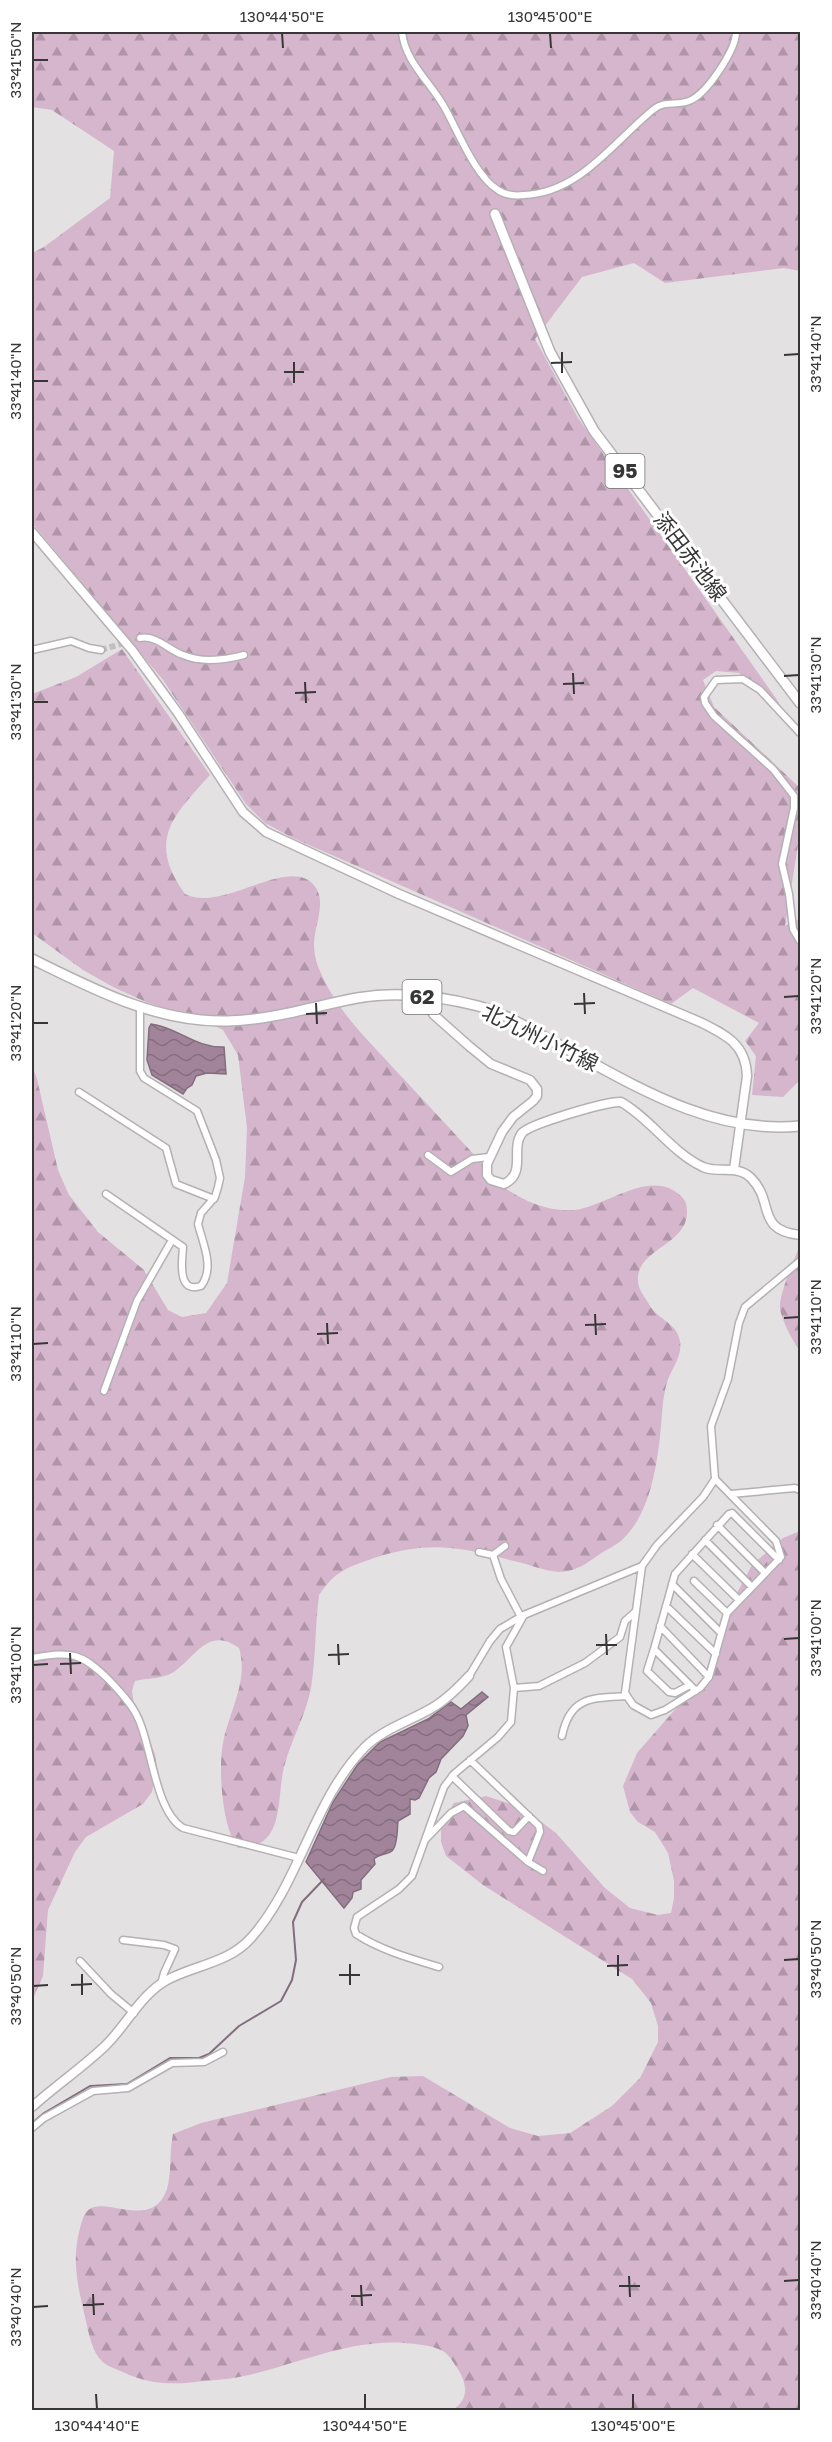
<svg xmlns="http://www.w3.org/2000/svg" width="832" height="2442" font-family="'Golos Text','Noto Sans JP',sans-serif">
<defs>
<pattern id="forest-firs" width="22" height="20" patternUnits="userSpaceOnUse" patternTransform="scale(1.5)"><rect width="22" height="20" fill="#d6b6cd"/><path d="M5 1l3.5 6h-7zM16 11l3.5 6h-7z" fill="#af95a7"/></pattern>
<pattern id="water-waves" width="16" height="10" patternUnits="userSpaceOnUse" patternTransform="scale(1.5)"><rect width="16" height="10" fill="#a2849a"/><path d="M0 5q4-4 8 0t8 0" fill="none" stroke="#856d7f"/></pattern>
</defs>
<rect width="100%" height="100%" fill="#e4e1e3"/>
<path fill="url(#forest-firs)" d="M32 32H800V271L784 268 665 283 634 263 582 277 535 339 578 418 780 704 739 673 716 671 703 680 714 707 800 788V833L785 926 800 919V1080L783 1097 752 1095 756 1056 745 1041 759 1023 693 988 671 1004 293 838 265 823 246 804 163 680 32 523V253L44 247 110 198 114 151 52 110 32 107Z
M122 649 210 775C174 815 146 840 185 894 219 912 279 863 308 880 331 895 314 924 314 944 314 953 316 963 320 971 337 1012 370 1042 400 1075 434 1112 469 1148 502 1186 523 1201 547 1212 574 1210 606 1207 652 1166 682 1197 687 1202 687 1208 687 1214 685 1246 636 1249 638 1281 638 1290 646 1298 650 1306 657 1318 673 1322 678 1335 686 1352 672 1367 667 1382 662 1400 662 1419 660 1437 656 1471 649 1514 623 1539 617 1545 607 1549 600 1554 588 1563 574 1572 559 1572 544 1571 528 1564 514 1561 459 1547 430 1540 374 1558 348 1567 335 1571 319 1595 315 1626 316 1657 311 1688 306 1715 291 1740 284 1767 276 1799 286 1849 238 1848 222 1828 218 1768 223 1743 229 1711 249 1681 239 1648 207 1625 195 1659 172 1673 161 1679 147 1678 135 1681L132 1691 134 1705 155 1754 157 1769 152 1792 143 1804 86 1837 75 1852 48 1910 43 1976 32 2001V1065L37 1079 58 1170 69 1195 98 1232 144 1270 168 1310 182 1317 206 1313 227 1283 245 1177 247 1128 238 1055 223 1030 211 1024 146 1002 115 988 83 970 32 933V694L76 677Z
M800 1244V1351C793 1342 781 1319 780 1308 779 1293 795 1259 800 1244Z
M800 1531V2410H452C471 2399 467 2381 455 2365 452 2360 448 2354 443 2351 430 2345 418 2344 404 2343 349 2339 296 2365 244 2376 231 2379 217 2380 203 2381 175 2385 149 2385 123 2372 117 2369 108 2367 103 2362 92 2353 89 2334 86 2321 77 2283 70 2257 83 2218 95 2185 150 2237 167 2189 172 2172 169 2152 173 2134L201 2123 391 2077 423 2076 510 2128 538 2136 570 2133 612 2106 640 2078 658 2042V2026L651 2003 632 1979 483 1885 446 1856 441 1842V1824L454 1803 486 1796 523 1808 556 1833 605 1888 630 1908 658 1915 671 1913 674 1898V1881L668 1853 655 1832 638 1822 630 1812 623 1786 637 1753 706 1674 727 1628 738 1591 752 1565 783 1538Z"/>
<path fill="url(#water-waves)" stroke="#826d7d" stroke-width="1.5" d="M151 1024C177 1027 195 1048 224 1047L226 1074 207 1073 196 1076 192 1085 187 1088 183 1094 152 1075 147 1060 149 1028Z
M482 1692 488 1697 466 1715 468 1726 463 1736 441 1759 436 1772 429 1778 419 1798 415 1800 410 1799V1814L398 1821C397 1829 398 1845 392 1851 387 1855 380 1853 374 1859L375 1864 361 1880V1889L353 1892 352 1898 344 1908 306 1862 333 1802 358 1764 380 1742 428 1719 451 1702 461 1709Z"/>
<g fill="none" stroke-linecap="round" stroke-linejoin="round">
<path stroke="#826d7d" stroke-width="2" d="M32 2123 44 2113 90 2086 127 2084 170 2058H199L209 2054 239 2026 281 2001 292 1980 296 1960 293 1922 302 1902 324 1879"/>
<path stroke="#c2bfc1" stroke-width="6" stroke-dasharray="6 3" stroke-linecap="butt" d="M101 650 140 638"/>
<g stroke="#b4b0b3" stroke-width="9">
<path id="street" d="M402 32C405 63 432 83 446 110 458 132 476 177 498 190 505 195 515 196 524 195 580 193 614 141 654 109 665 100 677 106 689 101 706 95 736 50 736 32
M140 638C157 635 168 650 183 655 202 663 225 660 244 655
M32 650 71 641 89 648 101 650
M800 733 760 690 743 679 716 680 704 697 705 703 714 716 773 769 794 796V808L782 864 789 894 793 929 800 941
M79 1092 166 1148 176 1184 214 1199
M428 1155 451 1172 472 1159 489 1157
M106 1194 183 1247C182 1261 177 1294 201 1286 215 1268 203 1244 198 1224L201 1213 215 1197 218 1187 220 1178 216 1160 197 1111 144 1078 140 1071V1008
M104 1391 137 1301 172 1240
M715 1479 776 1541 781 1557 727 1613 709 1677 700 1688 665 1710 651 1715 633 1705 625 1693 642 1566 657 1545 703 1497 715 1479 711 1426 728 1379 739 1323 745 1307 800 1261
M731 1494 795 1488 800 1490
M717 1525 765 1573
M705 1540 752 1587
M479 1552 493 1555 501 1579 521 1617
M692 1554 739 1600
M493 1555 505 1546
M694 1581 727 1613
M672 1584 721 1633
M666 1606 716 1654
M660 1626 709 1677
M654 1649 647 1671 669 1692 675 1693 690 1685
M32 1658C71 1651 81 1652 110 1681 120 1692 132 1704 138 1718 152 1747 155 1811 183 1828L299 1858
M469 1676 490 1641 500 1629 524 1615 642 1566
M514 1688 539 1686 585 1663 620 1637 625 1621 635 1612
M696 1691 654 1649 675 1574 729 1514 732 1513 779 1560
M562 1736C570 1696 593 1698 626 1696
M452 1776 509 1831 514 1832 529 1816
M425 1840 451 1813 464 1806 528 1862 540 1832 539 1826 470 1760
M528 1862 543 1871
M123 1940 164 1945 175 1949 164 1973 161 1984
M80 1961 111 1994 134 2013
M439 1967C412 1959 380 1950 356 1934L354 1928 357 1917 399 1889 412 1876 444 1787 454 1774 498 1737 511 1722 514 1688 506 1647 524 1615
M32 2128 44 2118 93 2091 128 2088 172 2063 204 2062 223 2052"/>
</g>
<g stroke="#b4b0b3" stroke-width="11">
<path id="secondary" d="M32 532 132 650 178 713 243 812 266 832 399 894 700 1022C726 1035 746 1044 747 1076L734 1169
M423 997 434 1015 469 1046 491 1064 530 1080 537 1089V1096L533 1101 513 1117 502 1132 487 1164V1175L491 1180 504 1184C527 1173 510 1149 522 1133 530 1124 607 1101 621 1102 651 1119 671 1152 703 1167 719 1174 737 1164 751 1178 775 1202 755 1230 800 1235
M32 2107C55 2086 82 2068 105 2046 126 2026 141 1994 167 1980 195 1965 229 1963 251 1938 300 1883 313 1800 365 1747 383 1729 410 1721 432 1708 446 1700 458 1688 469 1676"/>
</g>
<g stroke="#b4b0b3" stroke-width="12">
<path id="primary" d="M495 214 550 352 594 431 800 703
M32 959C93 989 157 1023 228 1021 272 1020 314 1006 357 998 397 991 440 996 478 1006 504 1013 528 1028 552 1041 629 1082 709 1135 800 1126"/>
</g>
<use href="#street" stroke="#fff" stroke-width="6"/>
<use href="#secondary" stroke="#fff" stroke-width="8"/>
<use href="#primary" stroke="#fff" stroke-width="9"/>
</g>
<path fill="none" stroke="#383738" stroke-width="2" d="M282 33 283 48M550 33 551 48M33 60H48M562 352V373M784 355 799 354M294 362V383M551 363 572 362M284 372H304M33 381H48M573 673 574 694M784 676 799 675M305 682 306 703M563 684 584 683M295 693 316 692M33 702H48M584 993 585 1014M784 997 799 996M316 1003 317 1024M574 1004 595 1003M306 1014 327 1013M33 1023H48M595 1314 596 1335M784 1318 799 1317M327 1323 328 1344M585 1325 606 1324M317 1334 338 1333M33 1344 48 1343M606 1634 607 1655M784 1639 799 1638M338 1644 339 1665M596 1645H617M70 1653 71 1674M328 1655 349 1654M60 1664 81 1663M33 1665 48 1664M618 1955V1976M784 1960 799 1959M350 1964V1985M607 1966 628 1965M82 1974V1995M339 1975H360M71 1985 92 1984M33 1986 48 1985M629 2276 630 2297M784 2281 799 2280M361 2285 362 2306M619 2286H640M93 2294 94 2315M351 2296 372 2295M83 2305 104 2304M33 2307 48 2306M96 2394 97 2409M365 2394V2409M633 2394V2409"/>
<g text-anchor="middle" stroke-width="6" stroke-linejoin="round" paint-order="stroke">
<g fill="#fff" stroke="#747374" stroke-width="1.5">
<rect x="605.5" y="454" width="39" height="34" rx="4.5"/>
<rect x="402.5" y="980" width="39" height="34" rx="4.5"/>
</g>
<g font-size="20" font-weight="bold" fill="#383738">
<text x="625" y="478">95</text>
<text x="422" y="1004">62</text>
</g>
<g font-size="21" fill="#383738" stroke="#fff">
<text transform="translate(690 557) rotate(53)" y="7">添田赤池線</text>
<text transform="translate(540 1038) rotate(26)" y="7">北九州小竹線</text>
</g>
</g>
<rect width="832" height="2442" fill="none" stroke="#ffffff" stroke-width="66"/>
<rect x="33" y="33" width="766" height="2376" fill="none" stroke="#383738" stroke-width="2"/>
<g font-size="15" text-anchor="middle" fill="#383738">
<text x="282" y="22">130°44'50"E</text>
<text x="550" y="22">130°45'00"E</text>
<text transform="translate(16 60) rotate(-90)" y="5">33°41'50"N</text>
<text transform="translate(816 354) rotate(-90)" y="5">33°41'40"N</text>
<text transform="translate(16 381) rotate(-90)" y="5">33°41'40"N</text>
<text transform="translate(816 675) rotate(-90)" y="5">33°41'30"N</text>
<text transform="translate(16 702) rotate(-90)" y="5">33°41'30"N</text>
<text transform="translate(816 996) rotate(-90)" y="5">33°41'20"N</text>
<text transform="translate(16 1023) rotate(-90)" y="5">33°41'20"N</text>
<text transform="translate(816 1317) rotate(-90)" y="5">33°41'10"N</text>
<text transform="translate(16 1344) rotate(-90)" y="5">33°41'10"N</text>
<text transform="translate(816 1638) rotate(-90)" y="5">33°41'00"N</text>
<text transform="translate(16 1665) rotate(-90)" y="5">33°41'00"N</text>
<text transform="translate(816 1959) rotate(-90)" y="5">33°40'50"N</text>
<text transform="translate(16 1986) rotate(-90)" y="5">33°40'50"N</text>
<text transform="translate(816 2280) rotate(-90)" y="5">33°40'40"N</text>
<text transform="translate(16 2307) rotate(-90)" y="5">33°40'40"N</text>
<text x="97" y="2431">130°44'40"E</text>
<text x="365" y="2431">130°44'50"E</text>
<text x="633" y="2431">130°45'00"E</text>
</g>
</svg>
